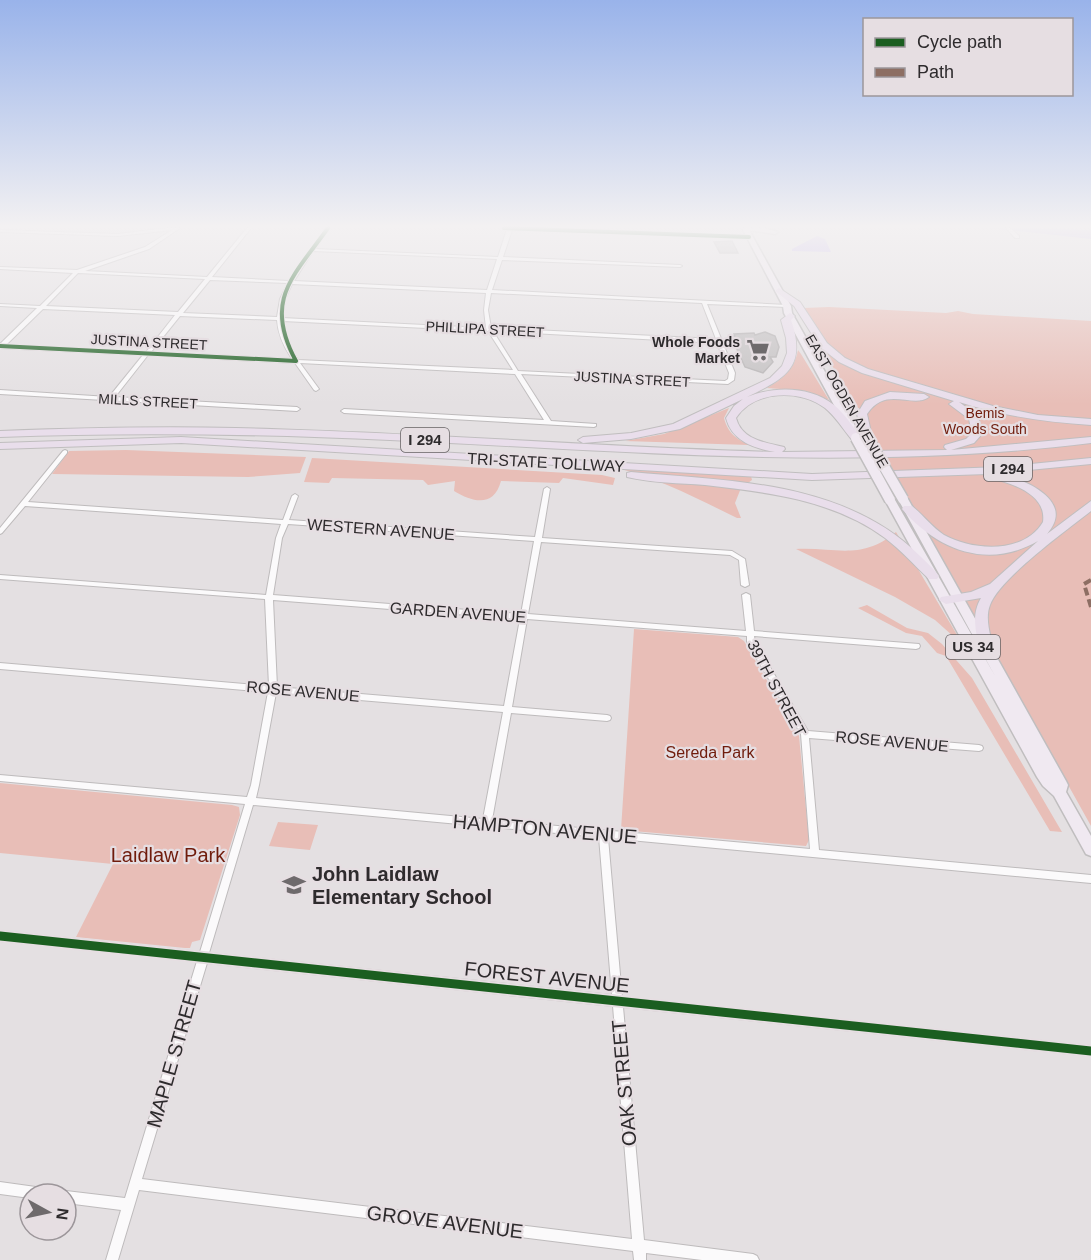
<svg xmlns="http://www.w3.org/2000/svg" width="1091" height="1260" font-family="Helvetica,sans-serif">
<rect width="100%" height="100%" fill="#e4e0e2"/>
<path fill="#e8beb7" d="M829 307 946 313 958 311 973 314 1091 321V826L857 406 823 351 804 308Z
M798 350 801 354 829 400 806 391 767 388C784 378 794 370 798 350Z
M729 408 724 418C728 433 735 438 749 445L625 441 664 434Z
M126 450 306 457 300 473 248 477 52 474 69 451Z
M312 458 602 475 615 478 613 485 563 478 559 483 501 481C494 507 474 503 454 491L455 481 428 485 423 480 332 478 329 483 304 482Z
M612 467 751 476 752 480 741 488 735 503 741 518H737C696 498 657 477 612 467Z
M896 532 963 645 935 620 895 597 796 549C836 547 861 561 896 532Z
M867 605 907 628 928 633 942 644 972 678 1062 832 1050 831 946 656 937 653 922 636 906 633 858 608Z
M634 629 738 637 744 641 799 736 809 840 806 846 621 830Z
M0 783 232 805 239 807 240 815 200 940 192 942 190 948H185L76 937 113 864 0 853Z
M278 822 318 825 310 850 269 846Z"/>
<path fill="#c3b2ee" d="M990 228 1091 230V239Z
M817 236 825 239 831 252 792 251V249Z"/>
<path fill="#c4c1c2" stroke="#b7b4b5" stroke-width="1.5" d="M732 241 738 253H720L714 242Z
M765 332 775 336 779 347 776 357H770L773 362 763 373 745 367 731 336H735L734 334 754 333 755 335Z"/>
<g fill="none" stroke-linecap="round" stroke-linejoin="round">
<g stroke="#bebbbc" stroke-width="2">
<path id="minor" d="M166 228H180L149 249 85 271 207 277 247 228H251L212 277 289 281 326 228H330L315 249 498 257 507 229 502 228H541L749 236 751 237V238L512 230 503 257 680 265 682 266 680 267 502 260 492 290 787 305 789 306 787 307 707 304 735 373 734 380 728 384 521 374 551 421 596 424V426L594 427 344 413 341 411 344 409 544 420 515 374 300 363 319 389 316 391 314 390 295 363 148 355 115 397 297 407 300 409 297 411 0 394V390L109 397 143 355 0 348V344L37 308 0 306V304L40 306 73 273 0 269V267L77 270 145 247 172 230 118 236 0 232V230L118 234ZM313 251 497 259 487 290 294 281ZM78 273 205 279 178 312 46 306ZM210 280 288 283 280 299 277 317 183 313ZM292 284 486 293 484 310 486 328 282 318 285 299ZM491 293 702 303 716 339 491 328 488 310ZM43 309 175 315 146 352 6 345ZM180 316 277 320C278 335 284 347 292 359L151 352ZM283 321 488 331 513 370 298 360C289 348 284 335 283 321ZM493 331 717 343 729 373 728 379 725 381 518 371Z
M1006 228H1010L1019 236V238H1015Z
M65 450 67 451V453L28 502 283 520 292 496 295 494 298 496 289 520 535 537 544 489 547 487 550 489 542 538 732 551 745 559 749 585 745 587 741 585 739 560 730 555 541 542 528 614 746 631 742 595 746 593 750 595 754 631 919 644 920 646 919 648 916 649 754 636 755 642 808 731 979 745 982 746 983 748 982 750 979 751 809 738 819 850 1091 875V883L608 838 622 997 1091 1046V1056L623 1007 644 1240 753 1254 757 1256 759 1260H702L646 1253V1260H634L633 1251 139 1190 118 1260H106L121 1210 66 1203V1194H61L66 1191 125 1198 197 961 0 941V931L200 952 245 804 0 781V775L247 797 251 785 268 692 0 669V663L269 686 265 599 0 579V575L266 595 276 538 281 524 25 506 2 533 0 534V528L63 451ZM288 524 534 541 521 614 273 595 282 538ZM273 600 520 619 504 706 277 687ZM527 619 747 636V642L801 734 810 849 492 820 511 713 607 721 610 720 611 718 610 716 607 715 512 707ZM276 693 503 712 483 819 256 798 259 785ZM253 805 599 837 612 995 209 953ZM207 963 613 1006 632 1239 142 1179Z
M0 1182 43 1188 47 1190 49 1194H30V1198L0 1194Z"/>
</g>
<g stroke="#c0bebf" stroke-width="3">
<path id="primary" d="M742 228H764L778 232 775 234 749 230 791 306 792 313 858 431 856 433H850L848 431 784 313 783 306Z
M903 496 908 499 1066 781 1068 785 1066 792 1091 836V856L1086 854 1054 796 1043 786 1037 777 885 500 890 497 895 500 995 676 898 499Z"/>
</g>
<g stroke="#c0bebf" stroke-width="2">
<path id="motorway" d="M779 288 800 302 827 343 845 358 868 369 993 406 1038 415 1091 419V425C1045 422 1002 416 959 402L978 416 982 434 974 443 951 450 1091 437V443C857 472 624 451 390 440 260 434 130 432 0 437V431C79 428 157 426 236 428 416 432 595 447 775 452 753 448 732 441 726 418L734 406 743 399 680 429 631 439 583 443 578 440 583 437 631 433 673 424 770 378 782 366 787 353 786 338 781 320 790 313 795 316 791 320C807 367 786 378 747 397 774 386 810 386 834 405 845 414 853 427 861 438L860 440H852C843 429 836 417 825 408 800 389 754 390 736 418 742 440 764 442 784 447L785 449 782 452 947 450 944 447 945 445 966 439 972 433 969 419 949 404 954 401 862 373 839 362 820 347 794 306 775 291Z
M890 392 924 394 929 397C912 409 886 385 867 414L872 437 871 439H863L857 414 865 401Z
M181 437 812 474 1001 467 1091 458V464L999 473C1026 480 1076 501 1047 534L1091 501V511C1067 530 1000 578 990 605 984 620 992 640 995 655L988 660 981 655C977 636 970 616 981 598L946 604 939 600 941 597 971 592 990 584 1038 541C988 570 937 550 902 509L904 506H912C923 515 932 527 944 535 973 551 1024 554 1043 522 1047 493 1010 483 988 477L987 474 812 480 181 443 0 449V443Z
M631 472C730 481 845 481 920 556 927 563 934 569 939 576L937 579H929C914 565 901 550 885 538 834 500 766 492 705 485 680 483 652 483 627 477V473Z"/>
</g>
<use href="#minor" fill="#fbfafb" fill-rule="evenodd"/>
<use href="#primary" fill="#f0e9f1" fill-rule="evenodd"/>
<use href="#motorway" fill="#e9deeb" fill-rule="evenodd"/>
<g stroke="#c0bebf" stroke-width="13" stroke-linecap="butt">
<path id="primary-bridge" d="M867 437 903 499
M856 438 890 500"/>
</g>
<use href="#primary-bridge" stroke="#f0e9f1" stroke-width="10"/>
<path stroke="#8d6e63" stroke-width="4" stroke-dasharray="8 4" stroke-linecap="butt" d="M1091 580 1084 584 1091 607"/>
<g stroke="#e6dee2" stroke-width="6">
<path id="cycleway-far1" d="M504 228 749 237
M0 346 296 361
M296 361C263 300 293 277 328 228"/>
</g>
<g stroke="#e6dee2" stroke-width="13">
<path id="cycleway" d="M0 936 1091 1051"/>
</g>
<use href="#cycleway-far1" stroke="#1b5e20" stroke-width="4"/>
<use href="#cycleway" stroke="#1b5e20" stroke-width="9"/>
</g>
<linearGradient id="sky" x2="0" y2="1"><stop stop-color="#99b3ea"/><stop offset="0.56" stop-color="#f3f1f2"/><stop offset="1" stop-color="#f3f1f2" stop-opacity="0"/></linearGradient>
<rect width="1091" height="404" fill="url(#sky)"/>
<defs>
<g id="supermarket-bare" transform="scale(1.8)"><path d="M-6-5.5h2.5l.6 2H6L4.5 2H-2.5L-4.4-4H-6ZM-1.5 3.2a1.3 1.3 0 1 0 .1 0ZM3 3.2a1.3 1.3 0 1 0 .1 0Z" fill="#6e6a6c" stroke="#e6dee2" stroke-width="2.5" paint-order="stroke"/></g>
<g id="school-bare" transform="scale(1.8)"><path d="M0-5L7-2L0 1L-7-2ZM-4 1L0 2.5L4 1V4Q0 6-4 4Z" fill="#6e6a6c" stroke="#e6dee2" stroke-width="2.5" paint-order="stroke"/></g>
</defs>
<g fill-rule="evenodd">
<use href="#supermarket-bare" x="758" y="350"/>
<use href="#school-bare" x="294" y="885"/>
</g>
<g text-anchor="middle" stroke-width="4.5" stroke-linejoin="round" paint-order="stroke">
<g font-size="14" fill="#2e2b2d" stroke="#e6dee2">
<text transform="translate(485 329) rotate(3)" y="5">PHILLIPA STREET</text>
<text transform="translate(149 342) rotate(3)" y="5">JUSTINA STREET</text>
<text transform="translate(632 379) rotate(3)" y="5">JUSTINA STREET</text>
<text transform="translate(148 401) rotate(3)" y="5">MILLS STREET</text>
<text transform="translate(847 401) rotate(60)" y="5">EAST OGDEN AVENUE</text>
</g>
<g font-size="14" font-weight="bold" fill="#2e2b2d" stroke="#e6dee2" text-anchor="end">
<text x="740" y="347">Whole Foods<tspan x="740" dy="16">Market</tspan></text>
</g>
<g font-size="14" fill="#701c0c" stroke="#e6dee2">
<text x="985" y="418">Bemis<tspan x="985" dy="16">Woods South</tspan></text>
</g>
<g fill="#e6dee2" stroke="#656163" stroke-width="1.5">
<rect x="401" y="428" width="48" height="24" rx="4.5"/>
<rect x="984" y="457" width="48" height="24" rx="4.5"/>
<rect x="946" y="635" width="54" height="24" rx="4.5"/>
</g>
<g font-size="15" font-weight="bold" fill="#2e2b2d">
<text x="425" y="445">I 294</text>
<text x="1008" y="474">I 294</text>
<text x="973" y="652">US 34</text>
</g>
<g font-size="16" fill="#2e2b2d" stroke="#e6dee2">
<text transform="translate(546 462) rotate(3)" y="6">TRI-STATE TOLLWAY</text>
<text transform="translate(381 529) rotate(4)" y="6">WESTERN AVENUE</text>
<text transform="translate(458 612) rotate(4)" y="6">GARDEN AVENUE</text>
<text transform="translate(777 688) rotate(62)" y="6">39TH STREET</text>
<text transform="translate(303 691) rotate(5)" y="6">ROSE AVENUE</text>
<text transform="translate(892 741) rotate(5)" y="6">ROSE AVENUE</text>
</g>
<g font-size="16" fill="#701c0c" stroke="#e6dee2">
<text x="710" y="758">Sereda Park</text>
</g>
<g font-size="20" fill="#2e2b2d" stroke="#e6dee2">
<text transform="translate(545 829) rotate(5)" y="7">HAMPTON AVENUE</text>
<text transform="translate(547 977) rotate(6)" y="7">FOREST AVENUE</text>
<text transform="translate(174 1054) rotate(-74)" y="7">MAPLE STREET</text>
<text transform="translate(624 1083) rotate(-95)" y="7">OAK STREET</text>
<text transform="translate(445 1222) rotate(7)" y="7">GROVE AVENUE</text>
</g>
<g font-size="20" fill="#701c0c" stroke="#e6dee2">
<text x="168" y="862">Laidlaw Park</text>
</g>
<g font-size="20" font-weight="bold" fill="#2e2b2d" stroke="#e6dee2" text-anchor="start">
<text x="312" y="881">John Laidlaw<tspan x="312" dy="23">Elementary School</tspan></text>
</g>
</g>
<rect x="863" y="18" width="210" height="78" fill="#e6dee2" stroke="#9c969a" stroke-width="1.5"/>
<rect x="875" y="38" width="30" height="9" fill="#1b5e20" stroke="#9c969a" stroke-width="1.5"/>
<text x="917" y="48" font-size="18" fill="#2e2b2d">Cycle path</text>
<rect x="875" y="68" width="30" height="9" fill="#8d6e63" stroke="#9c969a" stroke-width="1.5"/>
<text x="917" y="78" font-size="18" fill="#2e2b2d">Path</text>
<g transform="translate(48 1212) rotate(98)"><circle r="28" fill="#e6dee2" stroke="#9c969a" stroke-width="1.5"/>
<path d="M0-4.5L10 22L0 15L-10 22Z" fill="#6e6a6c"/>
<text y="-9" font-size="16" font-weight="bold" text-anchor="middle" fill="#2e2b2d">N</text>
</g>
</svg>
